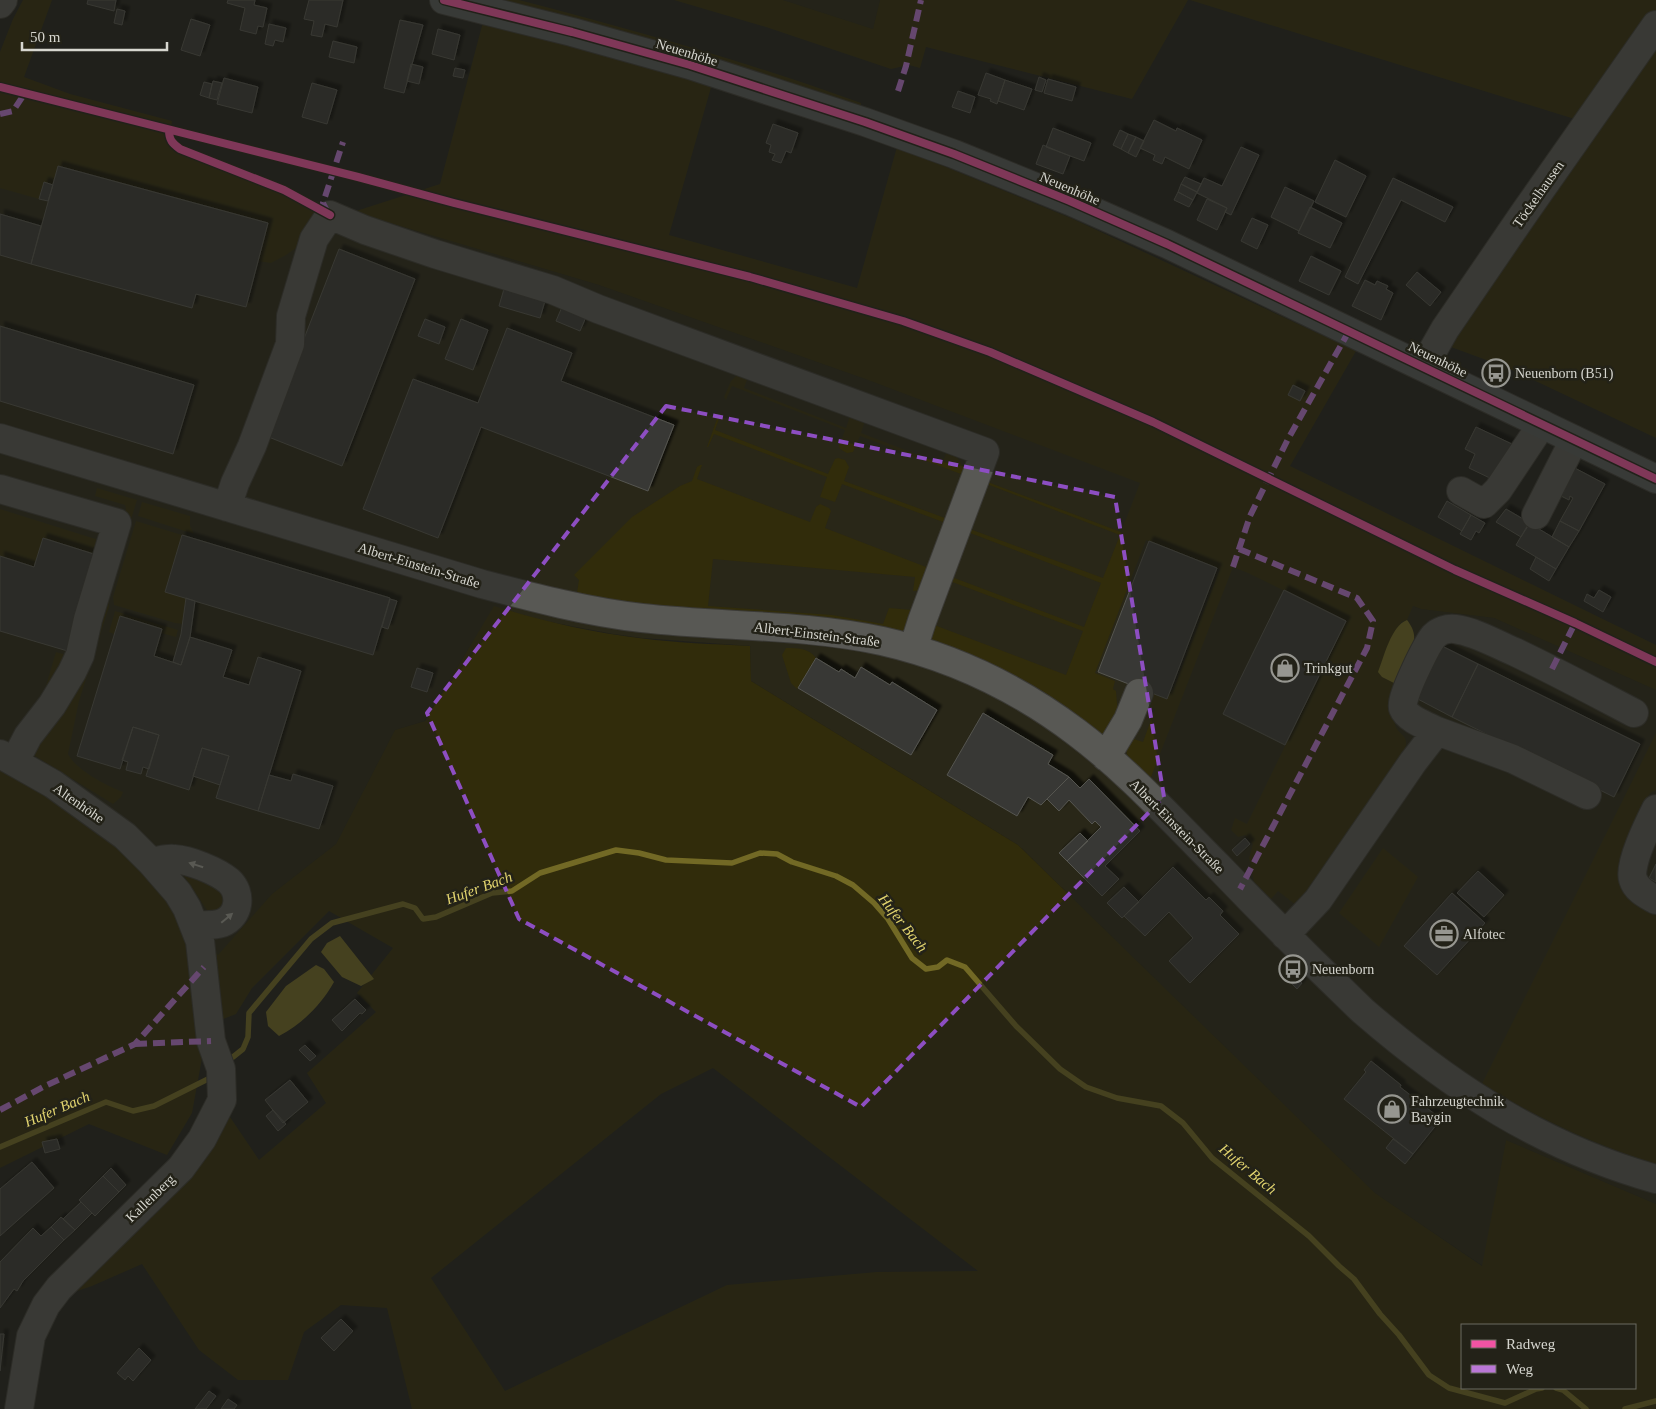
<svg xmlns="http://www.w3.org/2000/svg" width="1656" height="1409" font-family="'Times New Roman',serif">
<defs>
<filter id="shadow"><feDropShadow dx="4.5" dy="-4.5" stdDeviation="1" flood-color="#0009"/></filter>
</defs>
<rect width="100%" height="100%" fill="#20201b"/>
<path fill="#292718" d="M783 0H880L873 29Z
M0 121 168 144 176 151 193 159 277 191 303 204 310 199 599 285 868 380 1150 486 1413 606 1421 609 1494 618 1656 690V1204L1506 1140 1483 1266 1375 1193 1018 845 751 681 750 646 642 638 613 634 534 619 494 607 424 721 395 730 336 844 272 894 218 956 118 844 0 766Z"/>
<path fill="#312c0b" fill-rule="evenodd" d="M23 0H52L24 77 70 94 172 121 168 144 176 151 193 159 277 191 313 209 319 216 306 229 296 248 286 255 271 263 258 261 268 223 58 166 53 185 44 183 39 199 0 188V52L13 19Z
M494 0H519C634 30 748 62 861 103V105L860 107Z
M674 0H783L873 29 880 0H1188L1132 99 926 47 920 68 909 65 891 69 766 27Z
M1190 0H1656V13L1581 121Z
M483 22 712 84 669 235 857 288 897 147 1073 219 1356 351 1290 466 1656 645V690L1494 618 1421 609 1413 606 1407 620 1401 622 1382 677 1394 683C1393 692 1392 722 1397 729 1400 734 1406 736 1406 742 1407 753 1393 766 1386 775L1392 781 1311 898 1296 905 1278 891 1271 899 1254 882 1249 858 1253 844 1245 835 1238 837 1231 830 1235 818 1247 824 1346 621 1248 573 1233 567 1151 777C1144 773 1129 762 1127 754 1126 749 1129 743 1131 738L1143 742 1155 709 1142 703 1147 691 1173 690 1220 569 1146 540 1095 673 1115 681 1113 689 1116 691 1118 717 1105 737C1093 727 1081 717 1068 708 1025 677 977 655 927 638L929 623 1066 675 1083 631 947 580 949 576 1084 627 1101 583 965 531 967 528 1103 578 1120 535 984 483 985 481 1121 532 1140 483 868 380 599 285 353 212 440 184Z
M1656 35V438L1508 368 1451 347 1535 210Z
M738 374H749L744 388 846 428 850 416 865 421 861 433 942 464 947 451C958 455 964 466 966 476L959 489 956 488 961 474 860 436 853 452 847 453 840 449 839 446 845 430 732 386 726 400 724 397 731 381Z
M718 416H720L715 430 828 474 835 459 838 458 845 460 849 467 844 481 945 518 950 505 953 507 939 536H938L943 522 842 484 835 502 820 497 827 477 714 434 708 447H707Z
M700 465H702L697 479 810 522 816 507 820 504 829 508 831 511 825 528 926 567 932 553 934 554 925 590 913 591 915 577 713 559 708 606 832 615 883 624 889 608 912 610 908 633 850 621 819 617 641 604 577 593 579 580 574 575 632 517 680 486 692 481 697 467Z
M97 488 137 500 108 595 109 607 79 701 68 754C76 770 107 786 123 792L121 797 113 804 32 754 94 620 126 509 125 505 95 496Z
M142 502 190 516V526L194 534 138 516Z
M0 509 105 542 100 556 43 538 34 567 0 556Z
M136 521 182 535 165 591 186 598 183 624 175 623 114 605 113 597Z
M494 606C542 621 590 632 639 638 676 643 713 644 750 646L751 681 1018 845 1375 1193 1482 1266 1506 1140 1656 1204V1409H412L387 1308 341 1305 304 1332 288 1380H238L199 1350 142 1264 92 1286 68 1294 190 1172 230 1117 259 1160 326 1103 307 1073 376 1012 357 993 393 948 329 911 252 988 236 1014 208 1025 192 1113 167 1155 89 1124 0 1168V766L44 789 118 844 218 955 272 894 336 844 395 730 425 721ZM713 1068 978 1271 877 1272 727 1285 505 1391 431 1278 661 1094ZM1462 1325H1635V1388H1462Z
M115 611 178 630 176 637 161 633 162 629 120 616 114 634 109 632Z
M786 648C797 648 809 648 816 658L797 689 791 683 782 655Z
M56 652 70 656 42 699Z
M1656 733V790L1650 793 1638 814 1619 865 1618 878 1622 891 1631 898 1656 910V1164C1595 1145 1537 1118 1482 1084Z
M1383 848 1418 877 1379 947 1339 913Z
M180 870 203 877 224 894 223 909 209 913Z"/>
<path fill="#726925" d="M1407 620C1411 625 1415 632 1414 639 1413 651 1402 674 1394 683L1382 677 1378 672C1384 657 1391 626 1407 620Z
M340 936 374 979 361 986 342 977 321 952 327 943Z
M316 965 324 969 334 982C321 1005 302 1024 279 1036L268 1026 266 1012 286 986Z"/>
<g fill="none" stroke-linecap="round" stroke-linejoin="round">
<path stroke="#726925" stroke-width="5.5" d="M233 1057 243 1049 248 1037 249 1013 311 939 332 923 403 904 415 908 423 919 436 917 492 893 512 891 540 873 616 850 639 853 666 860 732 863 760 853 777 854 792 862 836 876 853 885 874 903 888 919 912 958 926 969 938 967 947 960 965 967 1016 1026 1060 1069 1086 1087 1117 1098 1161 1106 1183 1123 1212 1158 1309 1236 1339 1266 1354 1279 1380 1314 1399 1335 1429 1375 1449 1388 1505 1403 1536 1389 1542 1388
M0 1147 106 1102 133 1111 154 1106 208 1079
M1556 1388 1563 1390 1586 1409
M1625 1409 1656 1401"/>
</g>
<path fill="#383834" stroke="#555550" filter="url(#shadow)" d="M88 0H116L114 11 87 4Z
M228 0H255L254 5 267 8 263 27 258 26 256 34 240 30 245 8 227 3Z
M309 0H343L337 27 325 24 322 37 311 35 314 21 304 19Z
M117 9 125 11 122 25 114 23Z
M191 19 210 25 200 56 181 50Z
M400 20 423 25 404 93 384 88Z
M269 24 286 28 283 42 275 40 273 46 265 44Z
M438 29 460 35 454 60 432 54Z
M333 41 357 47 354 63 329 57Z
M411 64 423 67 419 84 407 81Z
M455 68 465 70 463 78 453 76Z
M986 73 1005 80 997 104 990 101 991 99 978 95Z
M1039 77 1046 80 1042 92 1035 90Z
M224 78 258 87 252 113 217 104Z
M1048 79 1076 87 1072 101 1044 93Z
M1005 80 1032 89 1024 110 998 101Z
M213 81 222 83 217 100 209 98Z
M204 82 212 84 209 98 200 95Z
M312 83 337 90 327 124 302 117Z
M958 91 975 97 970 113 952 107Z
M1154 120 1176 131 1177 128 1202 140 1189 169 1165 157 1162 164 1153 160 1155 155 1140 148Z
M773 124 798 133 791 153 786 151 781 163 772 160 775 154 769 152 771 145 766 143Z
M1053 128 1091 143 1084 161 1046 147Z
M1120 130 1128 134 1121 149 1113 145Z
M1128 134 1136 137 1128 153 1121 149Z
M1136 137 1144 141 1136 157 1128 153Z
M1043 145 1070 156 1063 174 1036 164Z
M1241 147 1259 155 1231 215 1225 212 1227 208 1197 193 1204 178 1222 186Z
M1335 160 1366 176 1346 217 1315 202Z
M58 166 268 223 246 307 196 294 192 308 31 264Z
M1185 177 1201 184 1197 192 1181 184Z
M1393 178 1453 207 1445 222 1401 200 1358 284 1345 277Z
M44 182 53 185 48 201 39 199Z
M1181 184 1197 192 1193 200 1178 192Z
M1285 187 1314 201 1299 231 1271 217Z
M1178 192 1193 200 1189 207 1174 200Z
M1207 199 1227 208 1217 230 1197 220Z
M1310 207 1342 223 1330 248 1298 233Z
M0 214 41 226 31 264 0 255Z
M1252 218 1268 225 1257 249 1241 241Z
M339 249 415 279 342 466 266 436Z
M1311 256 1341 271 1329 295 1299 281Z
M1417 272 1441 292 1430 306 1406 285Z
M1365 280 1375 285 1377 281 1388 286 1386 289 1393 293 1381 320 1352 306Z
M506 282 547 294 540 318 499 306Z
M562 307 586 317 580 331 556 321Z
M425 319 445 327 439 344 418 336Z
M461 319 488 330 473 370 445 359Z
M0 326 194 385 173 454 0 401Z
M507 328 572 353 561 381 674 425 648 491 481 427 438 538 363 509 413 379 478 403Z
M1293 385 1305 391 1300 401 1288 395Z
M1476 427 1514 445 1496 481 1469 468 1475 454 1465 449Z
M1571 466 1605 484 1579 531 1560 521 1573 498 1570 496 1569 500 1561 496 1565 490 1560 488Z
M1447 501 1471 515 1462 531 1438 517Z
M1506 509 1530 523 1521 537 1496 522Z
M1471 515 1485 523 1479 533 1476 531 1471 540 1460 534Z
M1560 521 1579 531 1569 547 1552 537Z
M1529 523 1569 547 1556 569 1516 545Z
M182 535 390 598 373 655 165 592Z
M43 538 100 556 71 652 0 631V556L34 567Z
M1149 541 1217 568 1167 699 1098 672Z
M1536 557 1556 569 1549 581 1530 569Z
M1284 590 1346 621 1285 745 1223 714Z
M1599 590 1611 597 1603 612 1584 601 1587 594 1594 598Z
M186 598 195 601 190 637 181 665 173 662 181 634Z
M390 599 397 601 388 629 382 627Z
M120 616 162 629 154 656 181 665 190 637 232 650 223 677 249 685 258 657 301 671 258 811 216 798 229 756 202 748 189 790 146 776 159 735 133 727 120 769 77 756Z
M1438 644 1478 664 1452 717 1412 696Z
M816 658 839 672 841 669 855 678 861 667 890 685 892 682 937 710 911 755 798 688Z
M1478 664 1640 744 1614 797 1452 717Z
M417 668 433 673 427 692 411 687Z
M983 713 1053 755 1048 764 1069 777 1041 805 1028 797 1017 816 947 775Z
M133 727 159 735 149 769 143 767 141 774 126 770 128 762 122 760Z
M202 748 229 756 220 785 193 776Z
M293 774 333 786 319 829 258 811 269 775 291 781Z
M1069 777 1080 788 1089 779 1140 831 1105 866 1119 879 1102 896 1067 861 1101 827 1095 821 1092 824 1069 800 1059 811 1047 799Z
M1080 833 1088 841 1067 861 1059 853Z
M1245 838 1250 844 1237 856 1232 850Z
M1656 864V882L1649 878Z
M1173 867 1206 900 1209 897 1223 911 1220 915 1239 934 1190 983 1169 961 1193 938 1169 912 1145 936 1124 916Z
M1478 871 1504 895 1484 917 1457 893Z
M1124 887 1139 902 1122 918 1107 903Z
M1452 893 1485 923 1437 975 1404 946Z
M1289 971 1302 983 1297 989 1285 977Z
M355 999 366 1010 362 1014 360 1013 342 1031 332 1020Z
M305 1045 316 1056 310 1061 299 1050Z
M1371 1061 1401 1085 1400 1087 1441 1119 1413 1154 1344 1099 1366 1072 1364 1070Z
M290 1080 308 1102 283 1123 265 1100Z
M273 1110 286 1124 278 1131 266 1116Z
M57 1139 60 1149 45 1153 42 1142Z
M1393 1139 1413 1154 1405 1164 1386 1148Z
M32 1162 54 1188 0 1236V1189Z
M111 1168 126 1185 119 1192 103 1176Z
M103 1176 119 1192 95 1216 79 1200Z
M81 1202 92 1213 75 1230 63 1219Z
M61 1217 75 1230 64 1240 51 1227Z
M51 1227 64 1240 23 1281 17 1291 14 1289 0 1308V1262L33 1228 41 1236Z
M341 1319 353 1331 334 1351 321 1338Z
M0 1334H4L0 1371Z
M139 1348 151 1360 133 1381 128 1376 125 1380 117 1373Z
M209 1391 216 1396 206 1409H195Z
M228 1399 237 1405 234 1409H221Z"/>
<g fill="none" stroke-linecap="round" stroke-linejoin="round">
<g stroke="#3b3a36" stroke-width="30">
<path id="minor" d="M0 4 3 0
M1424 366 1445 329 1525 212 1656 25
M0 438 482 584C535 598 588 612 642 618 722 627 804 624 882 641 953 657 1019 689 1076 732 1128 771 1172 820 1218 866 1265 915 1314 964 1363 1011 1452 1088 1542 1147 1656 1179
M0 489 117 523 88 619 80 655 72 672 52 705 28 736 15 761
M1461 491 1484 504 1498 490 1542 424
M227 507 235 483 252 446 290 344 291 316 314 239 330 215 365 230 435 254 553 290 598 309 985 452 922 621 913 649
M1536 515 1574 440
M1437 731C1427 726 1407 719 1403 708 1399 700 1427 644 1434 636 1439 631 1447 628 1455 629 1476 632 1496 644 1515 652 1555 671 1594 692 1634 713
M0 754 53 784 125 836 151 862 178 893 187 908 200 941 211 1041 221 1069 222 1100 202 1139 181 1168 59 1288 46 1305 31 1336 19 1409
M1106 757 1128 720 1139 693
M1656 809C1649 823 1628 865 1633 879 1636 890 1647 895 1656 900
M151 862C159 861 167 858 174 859 190 860 217 871 229 881 242 893 240 916 222 923 214 926 204 925 195 925
M1285 935 1318 900 1413 762 1437 731 1513 759 1587 795"/>
</g>
<g stroke="#3b3a36" stroke-width="30">
<path id="major" d="M444 0 572 32 690 65 865 122 954 154 1070 201 1167 244 1656 479"/>
</g>
<use href="#minor" stroke="#585854" stroke-width="28"/>
<use href="#major" stroke="#565a5a" stroke-width="28"/>
<path stroke="#ba77d6" stroke-width="6" stroke-dasharray="12 6" stroke-linecap="butt" d="M898 91 906 66 921 0
M0 114 13 111 25 93
M328 213 323 203 343 142
M1239 549 1357 598 1373 621 1367 648 1240 889
M1233 567 1250 516 1288 439 1349 331
M1552 669 1575 623
M135 1044 211 1041
M0 1110 45 1086 135 1044 204 967"/>
<g stroke="#232218" stroke-width="11">
<path id="cycleway" d="M444 0 572 32 690 65 865 122 954 154 1070 201 1167 244 1656 479
M0 87 358 177 454 203 750 277 903 321 990 352 1153 422 1455 570 1575 623 1656 662
M169 130C169 140 172 143 180 149L284 190 330 215"/>
</g>
<use href="#cycleway" stroke="#f153a3" stroke-width="8"/>
</g>
<defs><path id="oneway-solid" d="M-6-.8H1V-3.2L6.5 0L1 3.2V.8H-6Z" transform="scale(1.25)"/></defs>
<g fill="#9d9d98">
<use href="#oneway-solid" transform="translate(196 865) rotate(-162)"/>
<use href="#oneway-solid" transform="translate(227 918) rotate(-40)"/>
</g>
<path d="M0 0H1656V1409H0ZM666 406 1115 497 1164 797 861 1107 519 919 427 713Z" fill="#20201b" fill-opacity=".55" fill-rule="evenodd"/>
<path fill="none" stroke="#8d4ec2" stroke-width="4" stroke-dasharray="10 6" stroke-linejoin="round" d="M666 406 1115 497 1164 797 861 1107 519 919 427 713Z"/>
<defs>
<g id="bus-ring" transform="scale(1.4375)"><circle r="9.5" fill="#232218" stroke="#969690" stroke-width="1.5"/><path d="M-5-6H5V4H4V6H2V4H-2V6H-4V4H-5ZM-3.5-4V0h7V-4ZM-3.5 1.2v1.5H-2V1.2ZM2 1.2v1.5H3.5V1.2Z" fill="#969690"/></g>
<g id="shop-ring" transform="scale(1.4375)"><circle r="9.5" fill="#232218" stroke="#969690" stroke-width="1.5"/><path d="M-5-2.5h2.3a2.7 3.5 0 0 1 5.4 0H5L5.5 6h-11ZM-1.5-2.5h3a1.5 2.3 0 0 0-3 0Z" fill="#969690"/></g>
<g id="office-ring" transform="scale(1.4375)"><circle r="9.5" fill="#232218" stroke="#969690" stroke-width="1.5"/><path d="M-6-3h4V-5.5h4V-3h4V5H-6ZM-1-4.5V-3h2v-1.5ZM-6 0V1H6V0Z" fill="#969690"/></g>
</defs>
<g fill-rule="evenodd">
<use href="#bus-ring" x="1496" y="373"/>
<use href="#shop-ring" x="1285" y="668"/>
<use href="#office-ring" x="1444" y="934"/>
<use href="#bus-ring" x="1293" y="969"/>
<use href="#shop-ring" x="1392" y="1109"/>
</g>
<g text-anchor="middle" stroke-width="5" stroke-linejoin="round" paint-order="stroke">
<g font-size="14" fill="#d6d6cf" stroke="#232218">
<text transform="translate(687 52) rotate(17)" y="5">Neuenhöhe</text>
<text transform="translate(1070 188) rotate(23)" y="5">Neuenhöhe</text>
<text transform="translate(1538 194) rotate(-55)" y="5">Töckelhausen</text>
<text transform="translate(1438 359) rotate(26)" y="5">Neuenhöhe</text>
<text transform="translate(419 565) rotate(17)" y="5">Albert-Einstein-Straße</text>
<text transform="translate(817 634) rotate(7)" y="5">Albert-Einstein-Straße</text>
<text transform="translate(79 803) rotate(35)" y="5">Altenhöhe</text>
<text transform="translate(1177 826) rotate(45)" y="5">Albert-Einstein-Straße</text>
<text transform="translate(150 1198) rotate(-44)" y="5">Kallenberg</text>
</g>
<g font-size="14" fill="#d6d6cf" stroke="#232218" text-anchor="start">
<text x="1515" y="378">Neuenborn (B51)</text>
<text x="1304" y="673">Trinkgut</text>
<text x="1463" y="939">Alfotec</text>
<text x="1312" y="974">Neuenborn</text>
<text x="1411" y="1106">Fahrzeugtechnik<tspan x="1411" dy="16">Baygin</tspan></text>
</g>
<g font-size="15" font-style="italic" fill="#e2d46e" stroke="#232218">
<text transform="translate(479 888) rotate(-20)" y="5">Hufer Bach</text>
<text transform="translate(903 923) rotate(52)" y="5">Hufer Bach</text>
<text transform="translate(57 1109) rotate(-23)" y="5">Hufer Bach</text>
<text transform="translate(1248 1169) rotate(40)" y="5">Hufer Bach</text>
</g>
</g>
<rect x="1461" y="1324" width="175" height="65" fill="#232218" stroke="#6b6a61"/>
<rect x="1471" y="1340" width="25" height="8" fill="#f153a3" stroke="#6b6a61"/>
<text x="1506" y="1349" font-size="15" fill="#d6d6cf">Radweg</text>
<rect x="1471" y="1365" width="25" height="8" fill="#ba77d6" stroke="#6b6a61"/>
<text x="1506" y="1374" font-size="15" fill="#d6d6cf">Weg</text>
<path d="M22 42v8h145v-8" fill="none" stroke="#d6d6cf" stroke-width="2.5"/>
<text x="30" y="42" font-size="15" fill="#d6d6cf" stroke="#232218" stroke-width="4" paint-order="stroke">50 m</text>
</svg>
